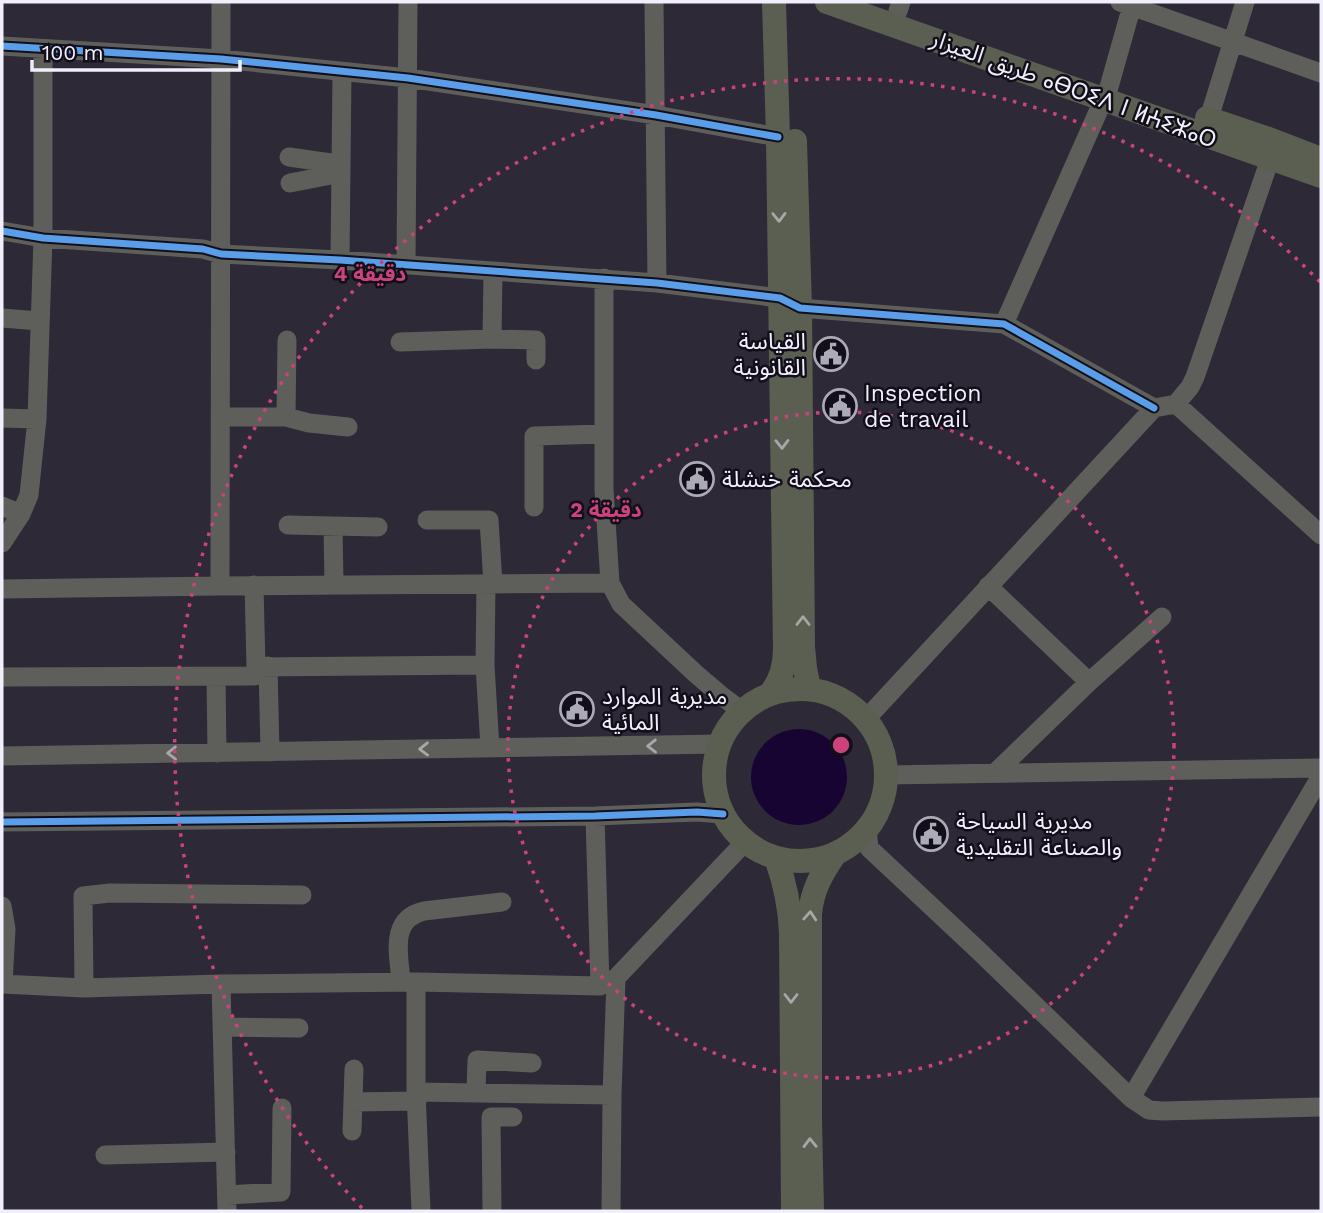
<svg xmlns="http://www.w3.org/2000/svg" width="1323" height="1213" font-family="'Work Sans','Noto Sans Arabic','Noto Sans Tifinagh',sans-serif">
<rect width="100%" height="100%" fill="#2d2937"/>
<path fill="#180432" d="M751 777a48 48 0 1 1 96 0a48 48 0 1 1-96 0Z"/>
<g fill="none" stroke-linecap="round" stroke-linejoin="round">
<path stroke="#5e5f5a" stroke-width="19" d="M654 2 657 283
M1120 2 1321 73
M898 11 901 2
M2 46 221 59 408 78 656 115 778 137
M1205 131 1245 2
M289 157 331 163V169L341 170
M290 183 331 175V169
M2 231 43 238 203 249 221 254 340 260 657 283 780 298 800 308 1004 324 1154 408
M340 260 342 72
M406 265 408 2
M493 271 492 339 536 340V360
M604 278V489L610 583 621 604 696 674 723 697 742 711
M2 318 39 321
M1004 324 1109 87 1133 2
M400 342 492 339
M1176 404 1321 535
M221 417H286L309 423 348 427
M286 417 287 340
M2 418 37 419
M2 506 21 514
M534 507V436L604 434
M427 520H489L493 584
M288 525 378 527
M333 526 334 585
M2 543 21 514 29 495 37 419 43 238V49
M486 584 485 665 490 748
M254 585 256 667 485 665
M220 586 221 2
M988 586 1089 682
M2 589 220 586 610 583
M268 666 270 752
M216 676 217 753
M2 677 255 676 256 667
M866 719 1154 408 1176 404 1190 387 1195 377 1270 159
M2 756 720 744
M996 772 1089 682 1162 617
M886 775 1321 768
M595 816 600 986 616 978 612 1095 611 1211
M2 822 595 816 697 812 723 814
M867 829 869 848 979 951 1131 1098 1149 1110 1162 1111 1321 1107
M2 906 6 929 3 984
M616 978 745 842
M401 982C399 954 389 919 424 911L502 902
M416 982 600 986
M2 984 84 988 221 984 416 982V1092L421 1211
M221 984 227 1211
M84 988 83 896 110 893 302 895
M223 1027 299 1028
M416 1092 612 1095
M476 1093 477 1060 532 1063
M1131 1098 1321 776
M353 1102 417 1101
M352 1131 354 1069
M105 1155 226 1152
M227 1195 281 1192 282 1108
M492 1211 491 1117H513"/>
<path stroke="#5b5f52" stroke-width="24" d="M827 2 1321 176
M1207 118 1266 138 1321 159
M795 141 800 308 803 647 805 668 809 689
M714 775a86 86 0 1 1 172 0a86 86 0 1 1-172 0Z
M771 693C781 680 785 665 785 649L778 137 774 2
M776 858C785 883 790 906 791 933L793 1211
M812 1211 810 1119V914C812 890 822 873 835 854"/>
<g stroke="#120f1a" stroke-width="11">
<path id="cycleway" d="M2 46 221 59 408 78 656 115 778 137
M2 231 43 238 203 249 221 254 340 260 657 283 780 298 800 308 1004 324 1154 408
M2 822 595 816 697 812 723 814"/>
</g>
<use href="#cycleway" stroke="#5a9eea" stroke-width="7"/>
</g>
<defs><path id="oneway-chevron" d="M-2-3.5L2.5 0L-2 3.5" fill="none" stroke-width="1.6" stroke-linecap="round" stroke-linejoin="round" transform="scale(1.75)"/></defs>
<g stroke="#a6a7a8">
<use href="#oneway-chevron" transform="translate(779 217) rotate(89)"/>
<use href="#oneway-chevron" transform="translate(782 444) rotate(89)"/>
<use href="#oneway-chevron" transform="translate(803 621) rotate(-90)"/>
<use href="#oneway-chevron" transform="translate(810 916) rotate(-86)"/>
<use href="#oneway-chevron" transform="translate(791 998) rotate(90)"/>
<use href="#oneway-chevron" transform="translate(810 1143) rotate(-91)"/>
</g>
<g stroke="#a8a7ac">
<use href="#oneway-chevron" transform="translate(652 746) rotate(179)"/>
<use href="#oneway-chevron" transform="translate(424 749) rotate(179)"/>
<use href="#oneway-chevron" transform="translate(172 753) rotate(179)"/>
</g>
<g fill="none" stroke="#cc437b" stroke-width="3.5" stroke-dasharray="3.5 7">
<circle cx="841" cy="745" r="333"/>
<path d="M362 1208A666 666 0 1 1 1320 282"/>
</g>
<defs>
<g id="civic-ring" transform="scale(1.75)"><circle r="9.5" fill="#120f1a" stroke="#adaab8" stroke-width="1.5"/><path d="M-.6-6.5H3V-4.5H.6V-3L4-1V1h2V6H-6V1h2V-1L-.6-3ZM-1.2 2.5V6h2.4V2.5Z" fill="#adaab8"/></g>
</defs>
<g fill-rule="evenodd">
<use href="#civic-ring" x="831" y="354"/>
<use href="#civic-ring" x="840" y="406"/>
<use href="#civic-ring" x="697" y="479"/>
<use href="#civic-ring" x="577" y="709"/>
<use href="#civic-ring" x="931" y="834"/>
</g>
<g text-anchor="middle" stroke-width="5" stroke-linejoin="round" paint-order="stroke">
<g font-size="23" fill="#f2effd" stroke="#120f1a">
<text transform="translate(1074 89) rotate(20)" y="8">طريق العيزار ⴰⴱⵔⵉⴷ ⵏ ⵍⵄⵉⵣⴰⵔ</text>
</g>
<g font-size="23" fill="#f2effd" stroke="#120f1a" text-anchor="start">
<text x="806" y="349" text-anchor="end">القياسة<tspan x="806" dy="26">القانونية</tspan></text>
<text x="864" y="401">Inspection<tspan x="864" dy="26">de travail</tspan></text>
<text x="722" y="487">محكمة خنشلة</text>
<text x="602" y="704">مديرية الموارد<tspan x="602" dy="26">المائية</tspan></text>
<text x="956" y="829">مديرية السياحة<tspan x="956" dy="26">والصناعة التقليدية</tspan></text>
</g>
</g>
<circle cx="841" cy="745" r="10" fill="#cc437b" stroke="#120f1a" stroke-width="3.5"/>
<g font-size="21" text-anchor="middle" font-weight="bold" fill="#cc437b" stroke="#120f1a" stroke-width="5" stroke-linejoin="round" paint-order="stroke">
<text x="370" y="281">4 دقيقة</text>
<text x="606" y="517">2 دقيقة</text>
</g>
<rect width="1323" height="1213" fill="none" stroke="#f2effd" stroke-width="7"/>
<path d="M32 60v10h208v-10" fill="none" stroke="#f2effd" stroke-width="3.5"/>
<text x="42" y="60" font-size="21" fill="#f2effd" stroke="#120f1a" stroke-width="5" paint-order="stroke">100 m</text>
</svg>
